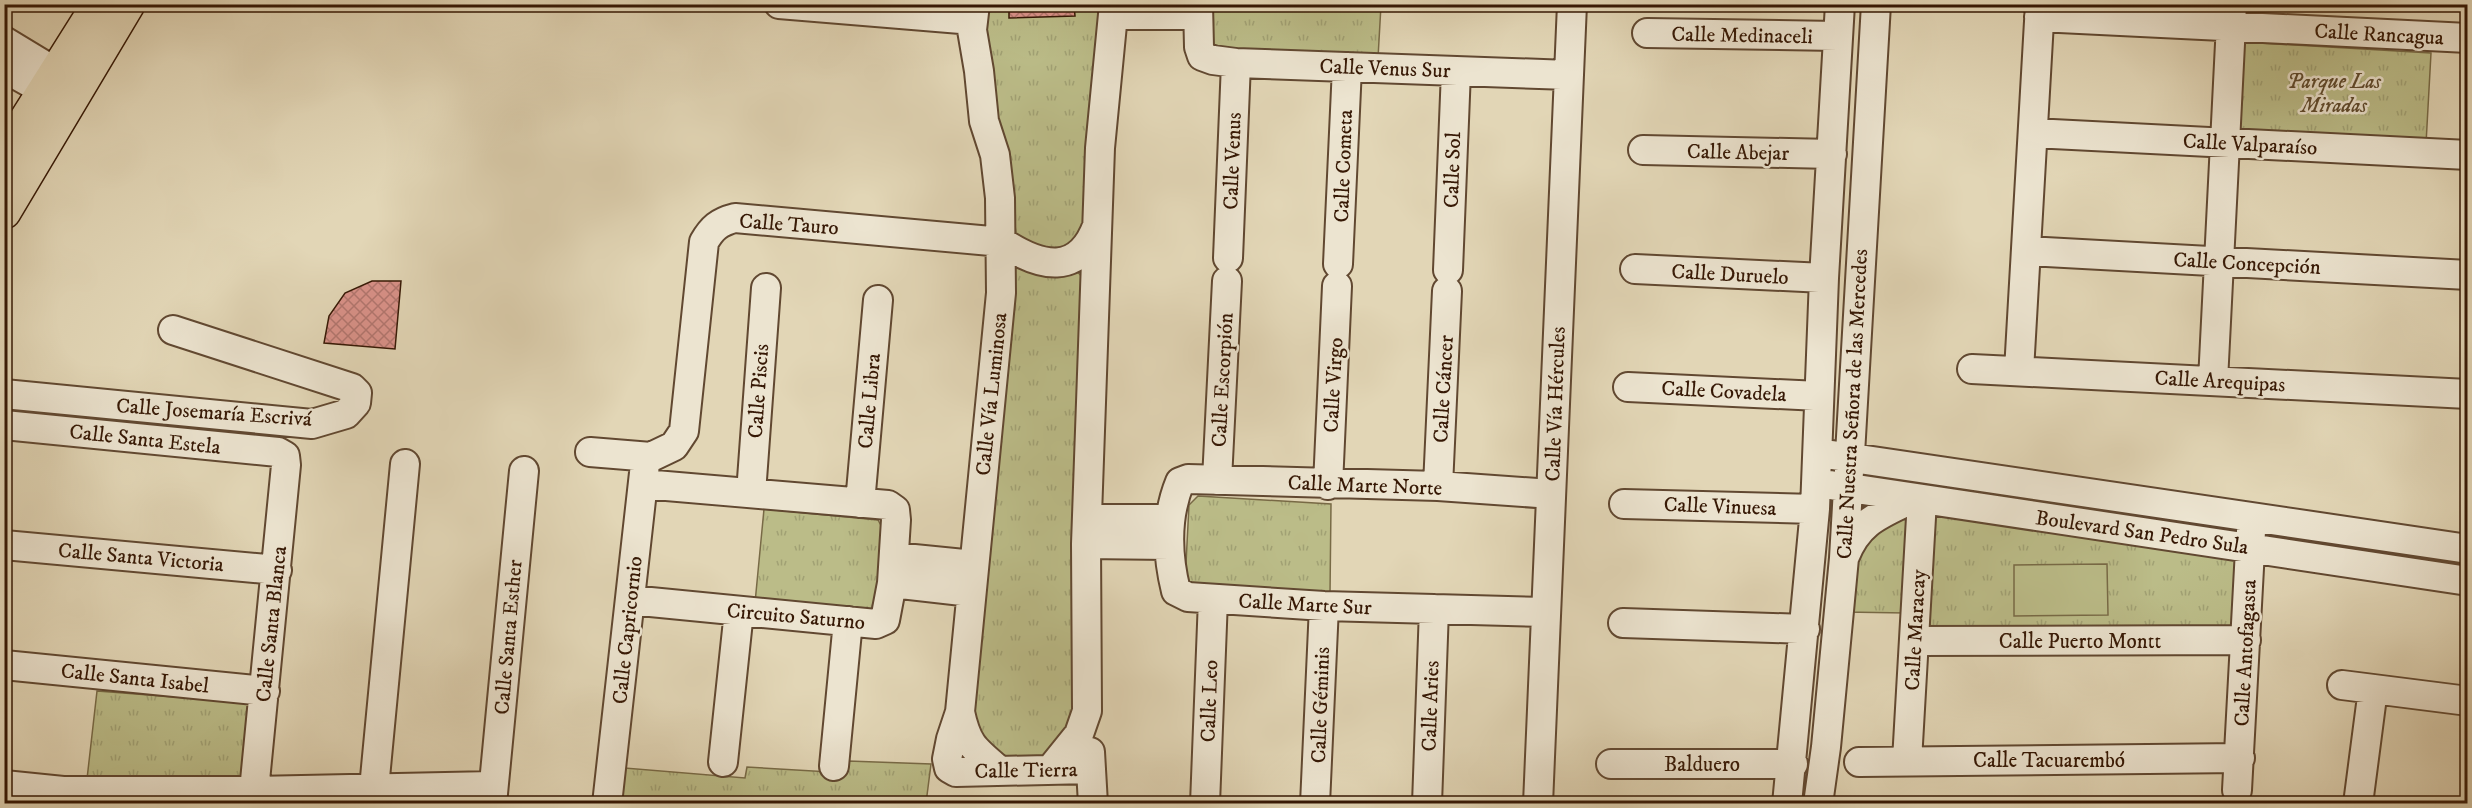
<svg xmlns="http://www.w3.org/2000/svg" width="2472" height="808" font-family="'IM FELL DW Pica',serif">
<defs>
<pattern id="grass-tufts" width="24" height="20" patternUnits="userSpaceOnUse" patternTransform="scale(1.5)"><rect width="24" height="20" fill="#bbbc88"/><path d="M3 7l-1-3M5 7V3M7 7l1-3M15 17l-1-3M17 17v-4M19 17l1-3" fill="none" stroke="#a1a174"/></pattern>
<pattern id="building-cross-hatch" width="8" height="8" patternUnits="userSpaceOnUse" patternTransform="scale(1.5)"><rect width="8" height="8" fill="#da928a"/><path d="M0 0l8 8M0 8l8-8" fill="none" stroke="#b2766f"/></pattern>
</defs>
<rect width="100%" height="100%" fill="#e2d6b6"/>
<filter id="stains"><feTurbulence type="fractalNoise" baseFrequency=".00333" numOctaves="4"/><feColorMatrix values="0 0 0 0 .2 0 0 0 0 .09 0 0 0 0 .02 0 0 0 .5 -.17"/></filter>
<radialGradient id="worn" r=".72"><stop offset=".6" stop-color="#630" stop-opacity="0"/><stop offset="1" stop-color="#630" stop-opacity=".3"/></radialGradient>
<path fill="url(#grass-tufts)" stroke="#786a46" stroke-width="1.5" d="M981 5H1106L1086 232 1072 253 1023 243 1016 233 1006 155 987 113Z
M1208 5H1381L1378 58 1214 51 1206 45Z
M2243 42 2431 53 2426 144 2237 133Z
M1021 264 1076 270 1082 277 1077 720 1047 761 1016 766 970 728 1012 266Z
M1198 496 1331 504 1330 594 1185 583 1189 505Z
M764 509 878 520 884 531 875 608 866 614 755 603Z
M1909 514 1906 613 1844 612 1848 577 1870 534Z
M1928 514 2237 560 2234 632H1922Z
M97 691 253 703 244 778 87 779Z
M848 761 931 764 926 803 621 804 625 768 745 778 747 767 847 773Z"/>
<path fill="#bbbc88" stroke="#786a46" stroke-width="1.5" d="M2107 564 2108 615 2014 616V565Z"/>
<path fill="url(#building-cross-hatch)" stroke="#361805" stroke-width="1.5" d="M1009 4H1074L1075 16 1009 18Z
M372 281H401L395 349 324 343 329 316 345 293Z"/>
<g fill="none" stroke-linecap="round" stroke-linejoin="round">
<g stroke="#614831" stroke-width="32">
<path id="minor" d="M779 4 973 20
M975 4 972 30 979 71 984 121 995 155 1000 198 1001 293 960 712C967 745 974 749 1000 771
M1198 4 1199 47 1202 56 1213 60 1236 63 1569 75
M1114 15H1197
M2039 17 2468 38
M1647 33 1837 36
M4 41 75 84
M4 68 63 101
M2033 133 2468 155
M1643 150 1832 154
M2026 251 2468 275
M1228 258 1236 63
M1338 264 1347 67
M1635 269 1824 278
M1448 270 1456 71
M1972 369 2468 394
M2019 371 2040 4
M2213 381 2232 4
M1628 387 1819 396
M4 394 312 424 346 414 356 403 357 393 352 388 173 330
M4 425 278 452 285 456 286 465 254 791
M590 452 651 457 674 446 684 431 704 242C712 228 719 222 735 218L1002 242C1040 267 1078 277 1097 226
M1832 455 2468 549
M1217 480 1227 281
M1328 485 1337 286
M1830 485 2468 581
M1438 486 1447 291
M751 493 766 288
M860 503 878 300
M1624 504 1815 509
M1088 519H1170
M1086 544 1169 545
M4 545 277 570
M1845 556C1859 520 1882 514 1914 498
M894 557 974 565
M892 583 971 592
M630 600 876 624 885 620 892 583 896 520 895 510 888 505 643 484
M1546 612 1324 606 1188 597 1176 591C1167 555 1166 516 1180 482L1188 479 1438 486 1551 494
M1623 623 1805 629
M1914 641 2246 640
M4 665 265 691
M2342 685 2468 701
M960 712 951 739 947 759 949 768 956 772 1090 769
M1090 752 1093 804
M1907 761 1922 500
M723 762 739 611
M1859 762 2240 758
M1611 764H1793
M834 766 848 621
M1050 770 1079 734 1087 711 1086 544 1100 148 1114 4
M4 785 63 791H254L493 786
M374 788 405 464
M2237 790 2251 531
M492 804 524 471
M607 804 645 464
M1205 804 1213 599
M1315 804 1324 606
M1427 804 1434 609
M1538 804 1572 4
M1787 804 1815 509 1824 278 1840 4
M1818 804 1826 747 1844 558 1876 4
M2358 804 2373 689"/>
</g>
<g stroke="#361805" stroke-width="36">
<path id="major" d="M4 155 99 4
M4 212 128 4"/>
</g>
<use href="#minor" stroke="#ece4d0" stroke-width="28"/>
<use href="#major" stroke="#e2d6b6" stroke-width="33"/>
</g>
<g text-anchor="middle" stroke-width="5" stroke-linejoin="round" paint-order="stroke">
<g font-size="21" fill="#361805" stroke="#ece4d0">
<text transform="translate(2379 34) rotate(3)" y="7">Calle Rancagua</text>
<text transform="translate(1742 35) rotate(1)" y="7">Calle Medinaceli</text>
<text transform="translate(1385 68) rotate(2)" y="7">Calle Venus Sur</text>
<text transform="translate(2250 144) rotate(3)" y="7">Calle Valparaíso</text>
<text transform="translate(1738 152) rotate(1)" y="7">Calle Abejar</text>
<text transform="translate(1232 161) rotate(-88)" y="7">Calle Venus</text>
<text transform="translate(1343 166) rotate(-88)" y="7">Calle Cometa</text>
<text transform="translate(1452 170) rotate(-88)" y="7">Calle Sol</text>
<text transform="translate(789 224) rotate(4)" y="7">Calle Tauro</text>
<text transform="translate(2247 263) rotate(3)" y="7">Calle Concepción</text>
<text transform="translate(1730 274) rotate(3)" y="7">Calle Duruelo</text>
<text transform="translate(1222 380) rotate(-87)" y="7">Calle Escorpión</text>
<text transform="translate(2220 381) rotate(3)" y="7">Calle Arequipas</text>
<text transform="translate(1333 385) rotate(-87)" y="7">Calle Virgo</text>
<text transform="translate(1443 389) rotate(-87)" y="7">Calle Cáncer</text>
<text transform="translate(758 391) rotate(-86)" y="7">Calle Piscis</text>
<text transform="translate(1724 391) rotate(3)" y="7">Calle Covadela</text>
<text transform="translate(991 394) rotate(-84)" y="7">Calle Vía Luminosa</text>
<text transform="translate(869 401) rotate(-85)" y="7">Calle Libra</text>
<text transform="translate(1555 404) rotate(-88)" y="7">Calle Vía Hércules</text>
<text transform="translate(1852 404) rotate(-87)" y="7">Calle Nuestra Señora de las Mercedes</text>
<text transform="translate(214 412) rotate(4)" y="7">Calle Josemaría Escrivá</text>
<text transform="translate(145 439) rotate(6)" y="7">Calle Santa Estela</text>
<text transform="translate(1365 485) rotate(2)" y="7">Calle Marte Norte</text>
<text transform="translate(1720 506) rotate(2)" y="7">Calle Vinuesa</text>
<text transform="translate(2142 532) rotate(8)" y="7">Boulevard San Pedro Sula</text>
<text transform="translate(141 557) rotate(5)" y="7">Calle Santa Victoria</text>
<text transform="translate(1305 604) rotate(3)" y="7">Calle Marte Sur</text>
<text transform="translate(796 616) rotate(5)" y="7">Circuito Saturno</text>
<text transform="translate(271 624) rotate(-84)" y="7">Calle Santa Blanca</text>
<text transform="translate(627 630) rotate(-84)" y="7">Calle Capricornio</text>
<text transform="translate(1915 630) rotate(-87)" y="7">Calle Maracay</text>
<text transform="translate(508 637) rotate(-85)" y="7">Calle Santa Esther</text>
<text x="2080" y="648">Calle Puerto Montt</text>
<text transform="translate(2245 653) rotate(-87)" y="7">Calle Antofagasta</text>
<text transform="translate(135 678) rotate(6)" y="7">Calle Santa Isabel</text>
<text transform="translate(1209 701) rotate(-88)" y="7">Calle Leo</text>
<text transform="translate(1320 705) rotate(-88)" y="7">Calle Géminis</text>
<text transform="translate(1430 706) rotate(-88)" y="7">Calle Aries</text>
<text x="2049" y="767">Calle Tacuarembó</text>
<text x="1702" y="771">Balduero</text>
<text transform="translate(1026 770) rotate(-1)" y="7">Calle Tierra</text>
</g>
<g font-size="21" font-style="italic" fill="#5e492c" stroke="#ece4d0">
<text x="2334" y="88">Parque Las<tspan x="2334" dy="24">Miradas</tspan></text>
</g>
</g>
<rect width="2472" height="808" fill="none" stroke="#e2d6b6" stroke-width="24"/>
<rect x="6" y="6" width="2460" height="796" fill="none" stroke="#361805" stroke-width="3"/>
<rect x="12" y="12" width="2448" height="784" fill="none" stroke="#361805" stroke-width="1.5"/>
<rect width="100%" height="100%" filter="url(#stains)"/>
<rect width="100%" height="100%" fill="url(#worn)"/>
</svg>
